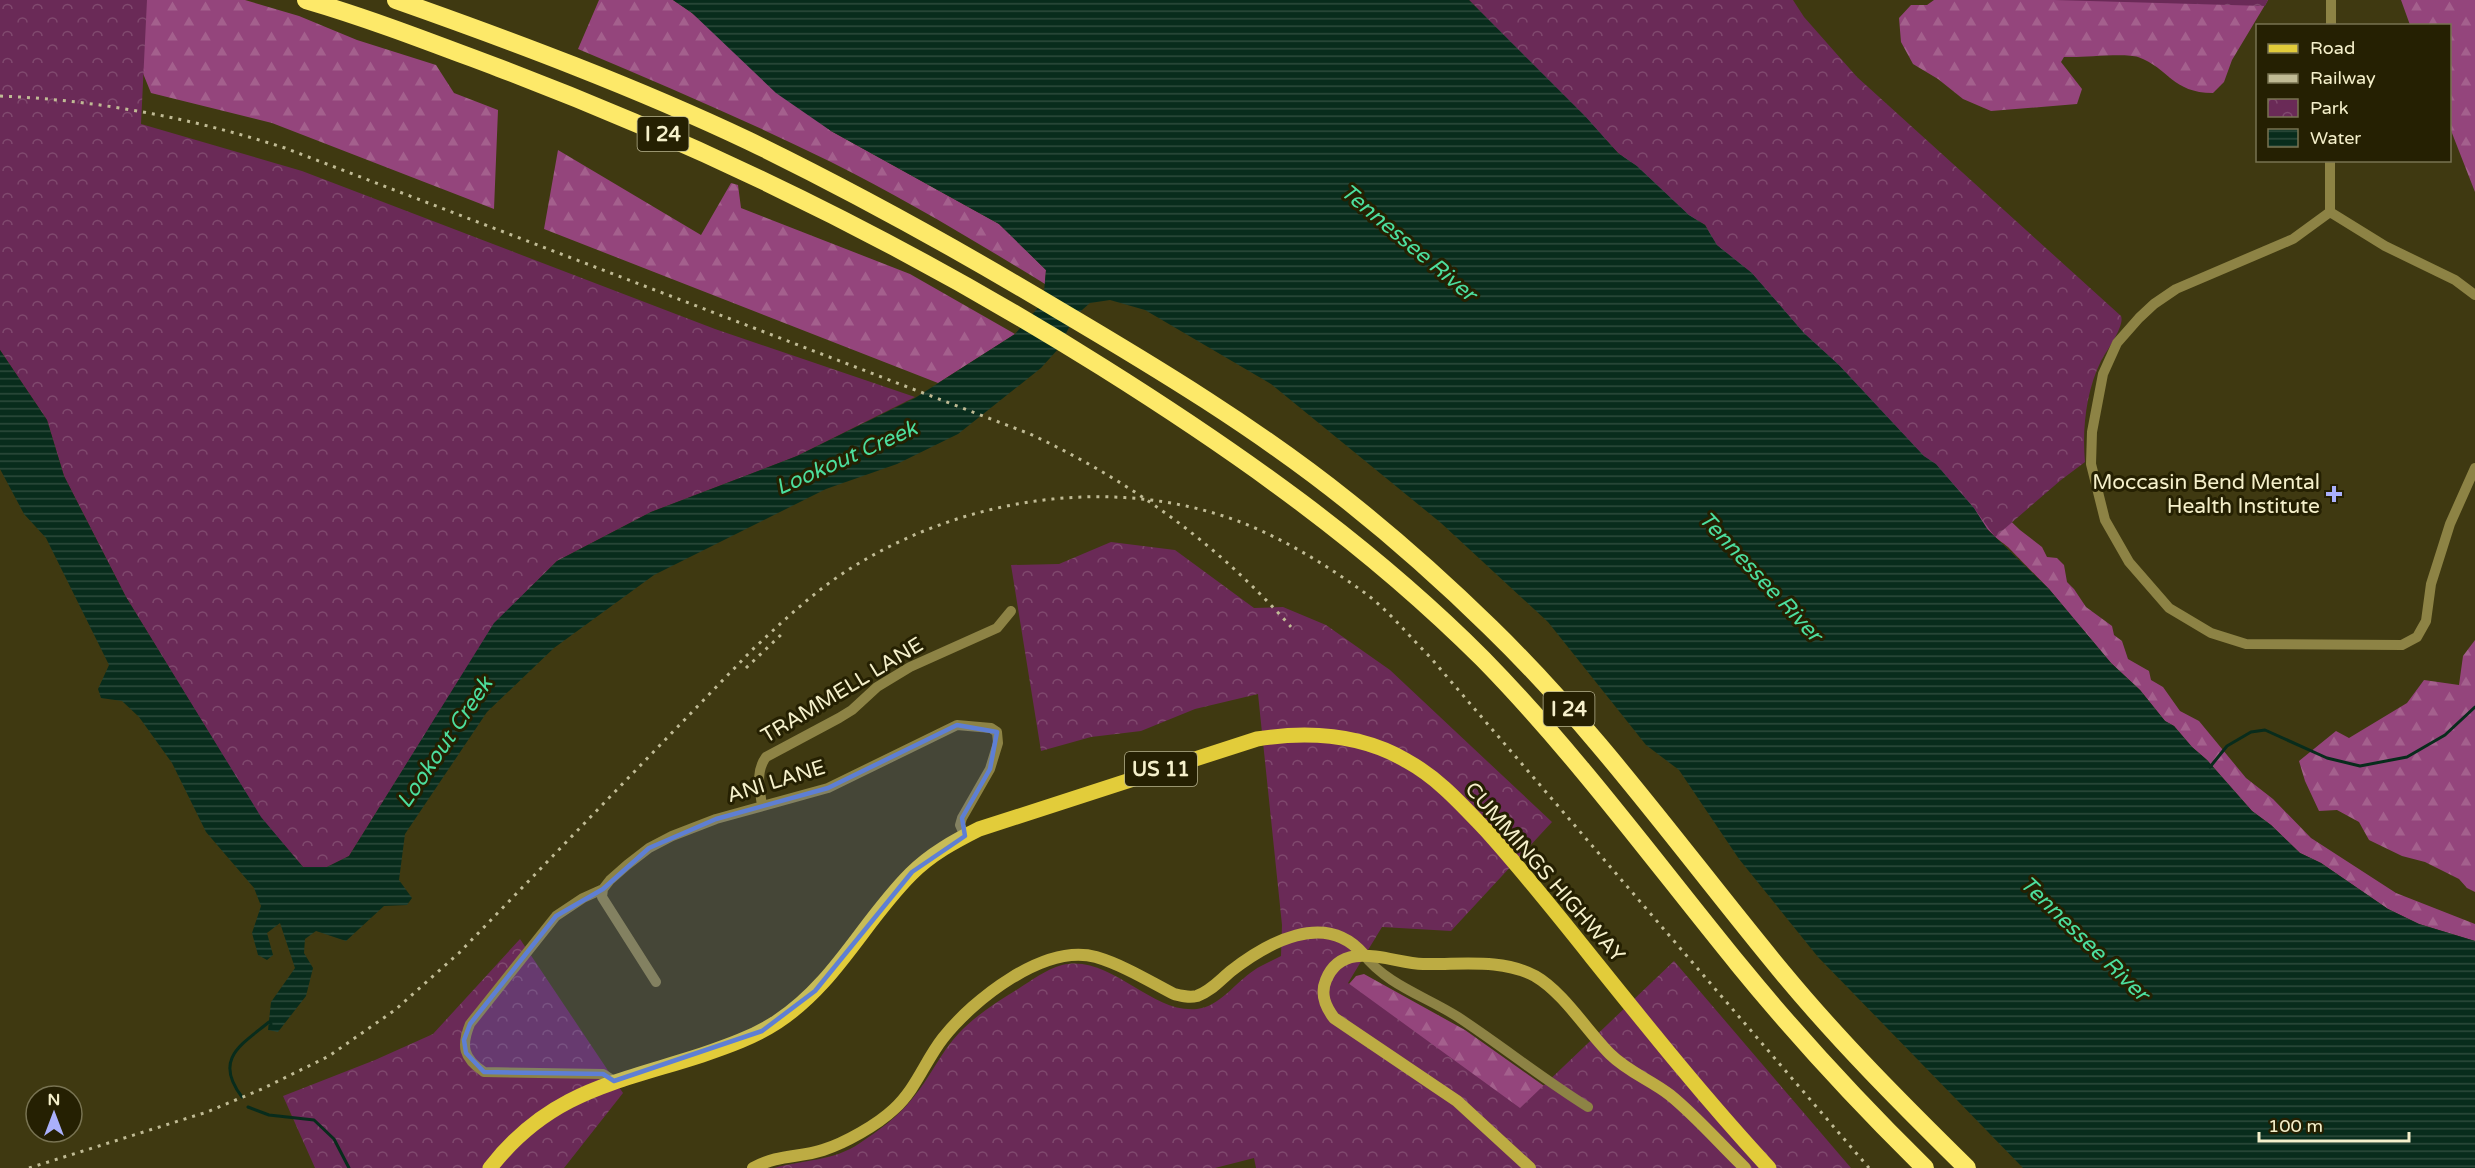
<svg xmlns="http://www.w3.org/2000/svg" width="2475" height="1168" font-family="'Varela Round',sans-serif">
<defs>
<pattern id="forest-firs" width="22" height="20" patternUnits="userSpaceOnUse" patternTransform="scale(1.5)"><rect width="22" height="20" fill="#94457c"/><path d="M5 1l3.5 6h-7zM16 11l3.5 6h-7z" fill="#a4608d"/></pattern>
<pattern id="park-crowns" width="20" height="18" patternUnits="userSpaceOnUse" patternTransform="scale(1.5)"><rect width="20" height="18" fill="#6a2a57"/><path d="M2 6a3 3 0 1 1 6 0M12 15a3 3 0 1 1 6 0" fill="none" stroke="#80496e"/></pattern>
<pattern id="water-rules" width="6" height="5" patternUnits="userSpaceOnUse" patternTransform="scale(1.5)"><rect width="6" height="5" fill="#082c1c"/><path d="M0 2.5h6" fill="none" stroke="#2d4b3c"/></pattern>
</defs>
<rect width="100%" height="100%" fill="#3f3911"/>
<path fill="url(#forest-firs)" d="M113 0H245L299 16 357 40 436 65 454 93 498 110 494 209 272 123 151 93Z
M599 0H673L692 13 831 131 999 224 1046 270 1045 284C975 241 905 199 831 162 748 121 663 85 578 49Z
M1469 0 2020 530 2042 547 2047 557 2057 558 2064 565 2067 582 2074 589 2086 607 2112 626 2114 635 2122 641 2128 659 2149 671 2151 680 2163 687 2180 711 2199 721 2246 778 2273 799 2311 838 2396 893 2475 924V941L2419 924 2388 909 2321 863 2300 853 2271 825 2252 811 2207 760 2192 747 2174 726 2165 721 2140 690 2111 663 2049 589 2008 547 1995 537Z
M1934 0H2268L2232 60 2224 82 2213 93C2172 93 2169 68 2138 57 2126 53 2087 57 2072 57H2064L2061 62 2082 89 2077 104 1991 111 1963 99 1938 79 1913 64 1901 42 1899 18 1911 5H1927Z
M2401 0H2475V192L2450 128V26L2410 25Z
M558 150 701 235 731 183 738 185 741 208 910 274 1015 334 938 383 544 229Z
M2475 640V892L2467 888 2459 879 2425 862 2402 856 2369 840 2359 822 2337 810 2319 811 2305 781 2299 761 2336 731 2349 738 2407 703 2424 680 2459 685 2463 656Z
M1364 974 1465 1030 1595 1122 1544 1168 1342 992 1356 976Z"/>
<path fill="url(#park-crowns)" d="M0 0H147L141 124 302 171 715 329 915 397 797 456 651 512 557 561 494 624 349 856 327 867H303L261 818 126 597 64 476 47 420 0 350Z
M1469 0H1793L1804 17 1857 77 2121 316C2125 326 2107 350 2101 361 2086 391 2082 429 2085 462L2061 480 1995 537 1974 508 1936 464 1924 456 1839 365 1804 333 1752 273 1717 245 1705 225 1689 215 1637 166 1618 153 1586 117Z
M2054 0H2268L2265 6Z
M1111 542 1175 550 1254 608 1283 607 1326 625 1390 670 1552 822 1451 931 1382 927 1348 983 1520 1108 1674 961 1851 1168H1256L1254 1158 1215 1168H774C803 1160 834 1161 860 1143 878 1131 899 1116 912 1099 930 1078 940 1053 959 1033 976 1015 997 1002 1018 989 1032 980 1045 970 1062 965 1110 953 1151 1014 1197 1009 1219 1007 1236 982 1253 971 1261 965 1272 961 1281 956L1282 925 1258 694 1195 709 1141 731 1091 737 1041 751 1011 565 1059 564Z
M520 939 623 1093 564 1168H315L283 1096 375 1060 433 1034Z"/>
<path fill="url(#water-rules)" d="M673 0H1469L1586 117 1618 153 1637 166 1689 215 1705 225 1717 245 1752 273 1804 333 1839 365 1924 456 1936 464 1974 508 1988 530 2049 589 2111 663 2140 690 2165 721 2174 726 2192 747 2207 760 2252 811 2271 825 2300 853 2321 863 2388 909 2419 924 2475 941V1168H2023L1818 957 1739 859 1679 770 1646 745 1548 622 1441 523 1271 384 1145 310 1110 300 1090 303 1074 317 1059 348 1041 368 958 434 897 464 826 489 654 575 554 648 487 712 405 834 399 880 412 898 407 905 384 906 346 941 316 931 305 939 304 953 313 968 306 996 278 1032 268 1030 271 1002 295 968 280 923 267 933 273 955 267 960 258 955 252 933 261 906 254 888 206 832 172 763 139 717 122 701 101 698 98 689 109 665 46 538 24 514 0 469V350L47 420 64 476 126 597 261 817 303 867H327L349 856 494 623 557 561 651 512 797 456 915 398 1015 334 1043 302 1046 270 999 224 831 131 776 93 692 13Z"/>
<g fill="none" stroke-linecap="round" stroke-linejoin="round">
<path stroke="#082c1c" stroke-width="3" d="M2210 767 2227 746 2251 732 2265 730 2327 758 2360 766 2407 757 2445 735 2475 707
M242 1097C213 1059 241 1045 269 1022L271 1024
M248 1107 269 1115 314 1120 334 1139 349 1168"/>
<path stroke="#8d8345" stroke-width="10" d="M2331 26V0
M2330 212 2293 239 2176 289 2154 304 2139 318 2117 343 2103 374 2092 432 2091 464 2105 520 2129 562 2169 608 2211 633 2246 644 2402 645 2417 637 2426 621 2431 584 2450 524 2475 468
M2330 212 2385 246 2455 280 2475 295
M2330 212V160
M762 806C760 789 755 772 766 757L839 718 852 710 877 687 910 667 997 628 1011 611
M603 889 583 898 556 916 470 1024C461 1046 463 1058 484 1072L603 1074 614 1081
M1363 954C1387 985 1425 996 1458 1017 1502 1046 1543 1079 1588 1107
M656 982 602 897 603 889 610 880 627 865 649 848 672 836 716 819 828 788 957 725 991 728 997 732 998 743 990 769 962 818 960 825 965 836"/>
<path stroke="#bdac43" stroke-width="12" d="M753 1168C779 1154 798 1158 823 1150 845 1143 877 1125 894 1109 916 1089 925 1061 943 1038 973 1000 1044 943 1096 957 1123 965 1149 981 1174 994 1182 996 1189 998 1197 996 1211 991 1220 980 1231 971 1267 943 1325 910 1363 954
M1530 1168 1457 1101 1334 1018C1325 1006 1320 994 1326 980 1343 938 1391 963 1423 964 1460 965 1501 958 1535 976 1563 992 1587 1031 1610 1054 1628 1072 1651 1080 1670 1095 1697 1117 1720 1144 1745 1168"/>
<path stroke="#e2cc3a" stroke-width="15" d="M490 1168C550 1091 616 1083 702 1055 728 1046 754 1037 777 1022 836 983 863 922 911 874 931 854 955 841 979 829L1257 739C1308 731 1361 734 1407 761 1438 778 1461 804 1485 829 1523 871 1558 915 1593 959 1650 1030 1707 1101 1769 1168"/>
<path stroke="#fde969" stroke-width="18" d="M306 0C371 19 435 44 499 68 710 148 911 247 1102 367 1239 453 1369 545 1483 659 1576 754 1655 862 1739 965 1797 1036 1860 1104 1925 1168
M396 0C515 42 635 87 749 141 854 192 957 249 1057 309 1157 368 1258 429 1349 502 1398 541 1446 584 1491 628 1599 733 1686 856 1782 972 1839 1041 1903 1105 1967 1168"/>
<path stroke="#c0bb95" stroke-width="3" stroke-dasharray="3 6" stroke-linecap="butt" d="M0 96C98 100 192 118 285 148L1030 434C1129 480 1218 544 1291 627
M746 668 785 631
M29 1168 207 1112 262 1089 329 1056 395 1010 459 953 752 650C780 624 807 598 839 576 951 500 1105 473 1235 520 1281 537 1325 564 1365 593 1389 611 1409 636 1430 657L1869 1168"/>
</g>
<path fill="#5e7fd4" fill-opacity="0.2" stroke="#5e7fd4" stroke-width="4.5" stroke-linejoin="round" d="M957 725 997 732 990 769 962 818 965 836 912 872 815 991 762 1031 614 1081 603 1074 484 1072 466 1053 464 1040 470 1024 556 916 603 889 649 848 716 819 828 788Z"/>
<path fill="#aab0fb" stroke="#252002" stroke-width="2" d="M2331 485h6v6h6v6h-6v6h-6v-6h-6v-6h6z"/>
<g text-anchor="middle" stroke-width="6" stroke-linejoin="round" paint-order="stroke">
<g fill="#252002" stroke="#b7b28f" stroke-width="1.5">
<rect x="637.5" y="117" width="51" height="34" rx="4.5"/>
<rect x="1543.5" y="692" width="51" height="34" rx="4.5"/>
<rect x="1125" y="752" width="72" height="34" rx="4.5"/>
</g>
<g font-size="20" font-weight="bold" fill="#f5f0cb">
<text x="663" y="141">I 24</text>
<text x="1569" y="716">I 24</text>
<text x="1161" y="776">US 11</text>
</g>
<g font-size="21" fill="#f5f0cb" stroke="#252002" text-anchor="end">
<text x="2320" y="489">Moccasin Bend Mental<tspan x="2320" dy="24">Health Institute</tspan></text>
</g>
<g font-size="21" fill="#f5f0cb" stroke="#252002">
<text transform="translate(842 690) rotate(-31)" y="7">TRAMMELL LANE</text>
<text transform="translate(776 781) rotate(-17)" y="7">ANI LANE</text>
<text transform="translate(1545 872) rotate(49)" y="7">CUMMINGS HIGHWAY</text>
</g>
<g font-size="22" font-style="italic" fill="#4cde9e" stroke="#252002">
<text transform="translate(1409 242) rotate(40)" y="8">Tennessee River</text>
<text transform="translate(846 457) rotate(-24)" y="8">Lookout Creek</text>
<text transform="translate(1761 576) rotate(47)" y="8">Tennessee River</text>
<text transform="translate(444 742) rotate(-56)" y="8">Lookout Creek</text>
<text transform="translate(2085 938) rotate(44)" y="8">Tennessee River</text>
</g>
</g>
<rect x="2256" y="24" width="195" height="138" fill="#252002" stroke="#787352" stroke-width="1.5"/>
<rect x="2268" y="44" width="30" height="9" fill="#e2cc3a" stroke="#787352" stroke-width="1.5"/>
<text x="2310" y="54" font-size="18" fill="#f5f0cb">Road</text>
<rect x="2268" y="74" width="30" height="9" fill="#c0bb95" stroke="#787352" stroke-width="1.5"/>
<text x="2310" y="84" font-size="18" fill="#f5f0cb">Railway</text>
<rect x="2268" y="99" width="30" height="18" fill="url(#park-crowns)" stroke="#787352" stroke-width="1.5"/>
<text x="2310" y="114" font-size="18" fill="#f5f0cb">Park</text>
<rect x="2268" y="129" width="30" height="18" fill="url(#water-rules)" stroke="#787352" stroke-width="1.5"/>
<text x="2310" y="144" font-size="18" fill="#f5f0cb">Water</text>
<g transform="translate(54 1114)"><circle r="28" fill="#252002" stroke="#787352" stroke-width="1.5"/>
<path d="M0-4.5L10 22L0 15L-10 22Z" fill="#aab0fb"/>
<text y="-9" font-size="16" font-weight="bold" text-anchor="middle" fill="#f5f0cb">N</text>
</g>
<path d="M2259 1132v9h150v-9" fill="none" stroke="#f5f0cb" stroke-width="3"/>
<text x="2268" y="1132" font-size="18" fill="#f5f0cb" stroke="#252002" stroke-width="4.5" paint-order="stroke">100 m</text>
</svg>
